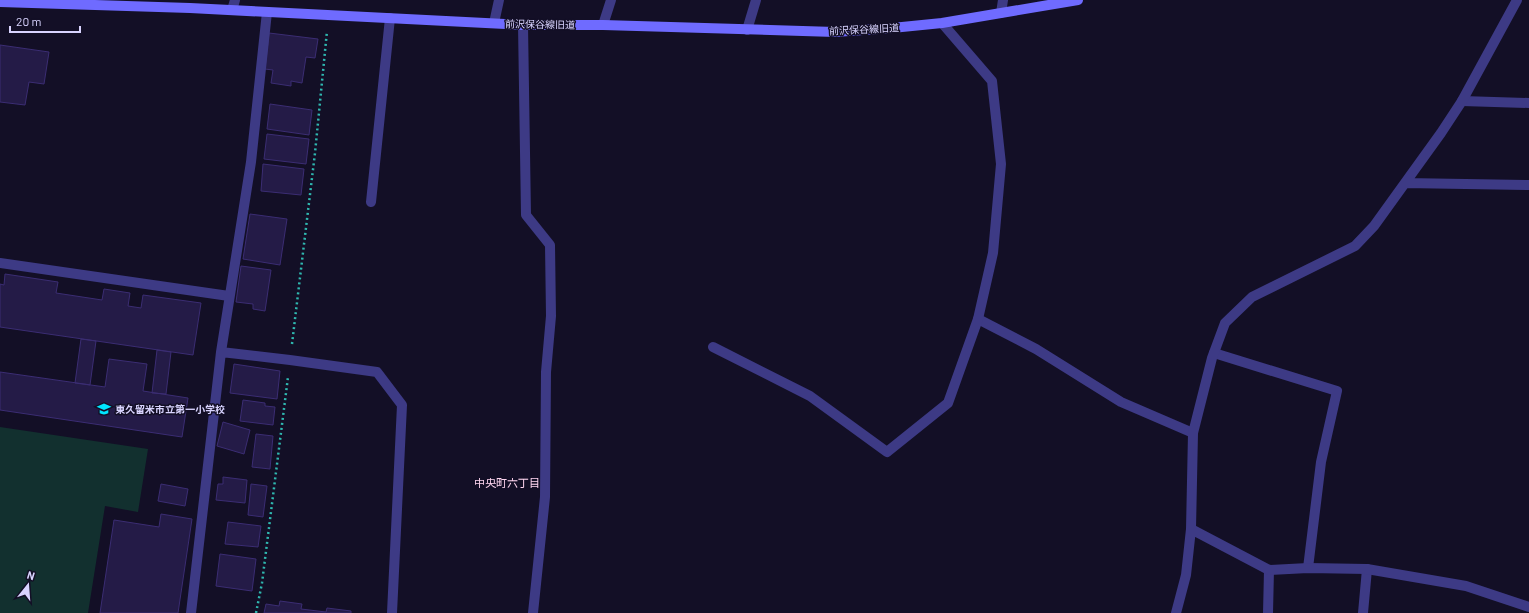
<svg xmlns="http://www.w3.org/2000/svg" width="1529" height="613" font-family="Barlow,'Noto Sans JP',sans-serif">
<rect width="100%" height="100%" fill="#130f26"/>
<path fill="#12302f" d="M0 427 148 449 138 512 105 506 88 613H0Z"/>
<path fill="#241b47" stroke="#3b2d73" d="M269 33 318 39 315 58 306 57 302 83 291 81V86L271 83 273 70 265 69Z
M0 45 49 52 44 84 29 82 25 105 0 102Z
M270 104 312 110 309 135 267 129Z
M267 134 309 139 306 164 264 159Z
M263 164 304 169 301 195 261 191Z
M250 214 287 219 280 265 243 259Z
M241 266 271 270 265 311 253 309V304L236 302Z
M5 274 58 282 56 293 102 300 104 289 130 293 128 306 141 308 143 295 201 303 193 355 0 327V284L4 285Z
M81 339 96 341 90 385 75 383Z
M157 350 171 352 166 394 152 393Z
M109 359 147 364 143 391 188 398 182 437 0 410V372L105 387Z
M234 364 280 371 277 399 230 393Z
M243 400 265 403V406L275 407 273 425 240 421Z
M223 422 250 430 244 454 217 446Z
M256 434 273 436 270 469 252 467Z
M223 477 247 480 245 503 216 500 218 484H223Z
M161 484 188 489 185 506 158 501Z
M251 484 267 486 263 517 248 515Z
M161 514 192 519 178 613H100L114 520 159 527Z
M228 522 261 526 258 547 225 544Z
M220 554 256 559 252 591 216 586Z
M280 601 302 604 301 609 326 612 327 608 351 611V613H264L266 604 279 606Z"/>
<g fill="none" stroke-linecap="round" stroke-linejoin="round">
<path stroke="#2fb8b0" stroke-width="2.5" stroke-dasharray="2 3" stroke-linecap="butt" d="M292 344 315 153 327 31
M256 613 262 583 288 377"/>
<path stroke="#3d3a85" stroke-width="10" d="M1462 101 1529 103
M371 202 390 18
M978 319 1036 349 1121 402 1193 433
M1214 353 1337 391 1321 462 1308 568
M1268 613 1269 570
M1363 613 1367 569"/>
<path stroke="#3d3a85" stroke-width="10" d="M232 10 235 0
M1001 13 1003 0
M494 23 499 0
M523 25 526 215 550 245 551 316 546 372 545 497 533 613
M603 25 611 0
M747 30 756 0
M1405 183 1529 185
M0 263 229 296
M713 347 810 396 887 452 948 403 978 319 993 253 1001 164 992 81 942 23
M221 352 290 360 377 372 402 405 392 613
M1191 529 1269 570 1308 568 1367 569 1466 586 1529 607
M191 613 221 352 251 162 267 12
M1176 613 1186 575 1191 529 1193 433 1212 358 1225 323 1252 297 1355 246 1374 226 1441 133 1462 101 1517 0"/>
<path stroke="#6f6bff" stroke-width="10" d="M0 2 190 8 523 25H603L835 32 892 28 942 23 1078 0"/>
</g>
<defs>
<g id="school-bare" transform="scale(1.08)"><path d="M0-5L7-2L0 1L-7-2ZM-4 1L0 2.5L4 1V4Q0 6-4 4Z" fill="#00e5ff" stroke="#130f26" stroke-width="2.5" paint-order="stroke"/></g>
</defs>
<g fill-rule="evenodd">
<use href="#school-bare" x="104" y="409"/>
</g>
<g text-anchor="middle" stroke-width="3" stroke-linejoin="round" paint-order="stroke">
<g font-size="10" fill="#d9d4ff" stroke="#130f26">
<text transform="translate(540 24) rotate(1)" y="4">前沢保谷線旧道</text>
<text transform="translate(864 29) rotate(-3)" y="4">前沢保谷線旧道</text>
</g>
<g font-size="10" font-weight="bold" fill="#d9d4ff" stroke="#130f26" text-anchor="start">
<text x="115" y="413">東久留米市立第一小学校</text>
</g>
<g font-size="11" fill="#ffd6f0" stroke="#130f26">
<text x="507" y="487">中央町六丁目</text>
</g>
</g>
<g transform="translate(28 585) rotate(17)" stroke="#130f26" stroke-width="3" paint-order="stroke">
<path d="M0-3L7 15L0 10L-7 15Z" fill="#d9d4ff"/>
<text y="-6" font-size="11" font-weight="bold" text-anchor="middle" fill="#d9d4ff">N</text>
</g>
<path d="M10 26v6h70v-6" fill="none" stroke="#d9d4ff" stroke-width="2"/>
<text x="16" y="26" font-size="12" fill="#d9d4ff" stroke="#130f26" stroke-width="3" paint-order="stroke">20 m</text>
</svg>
